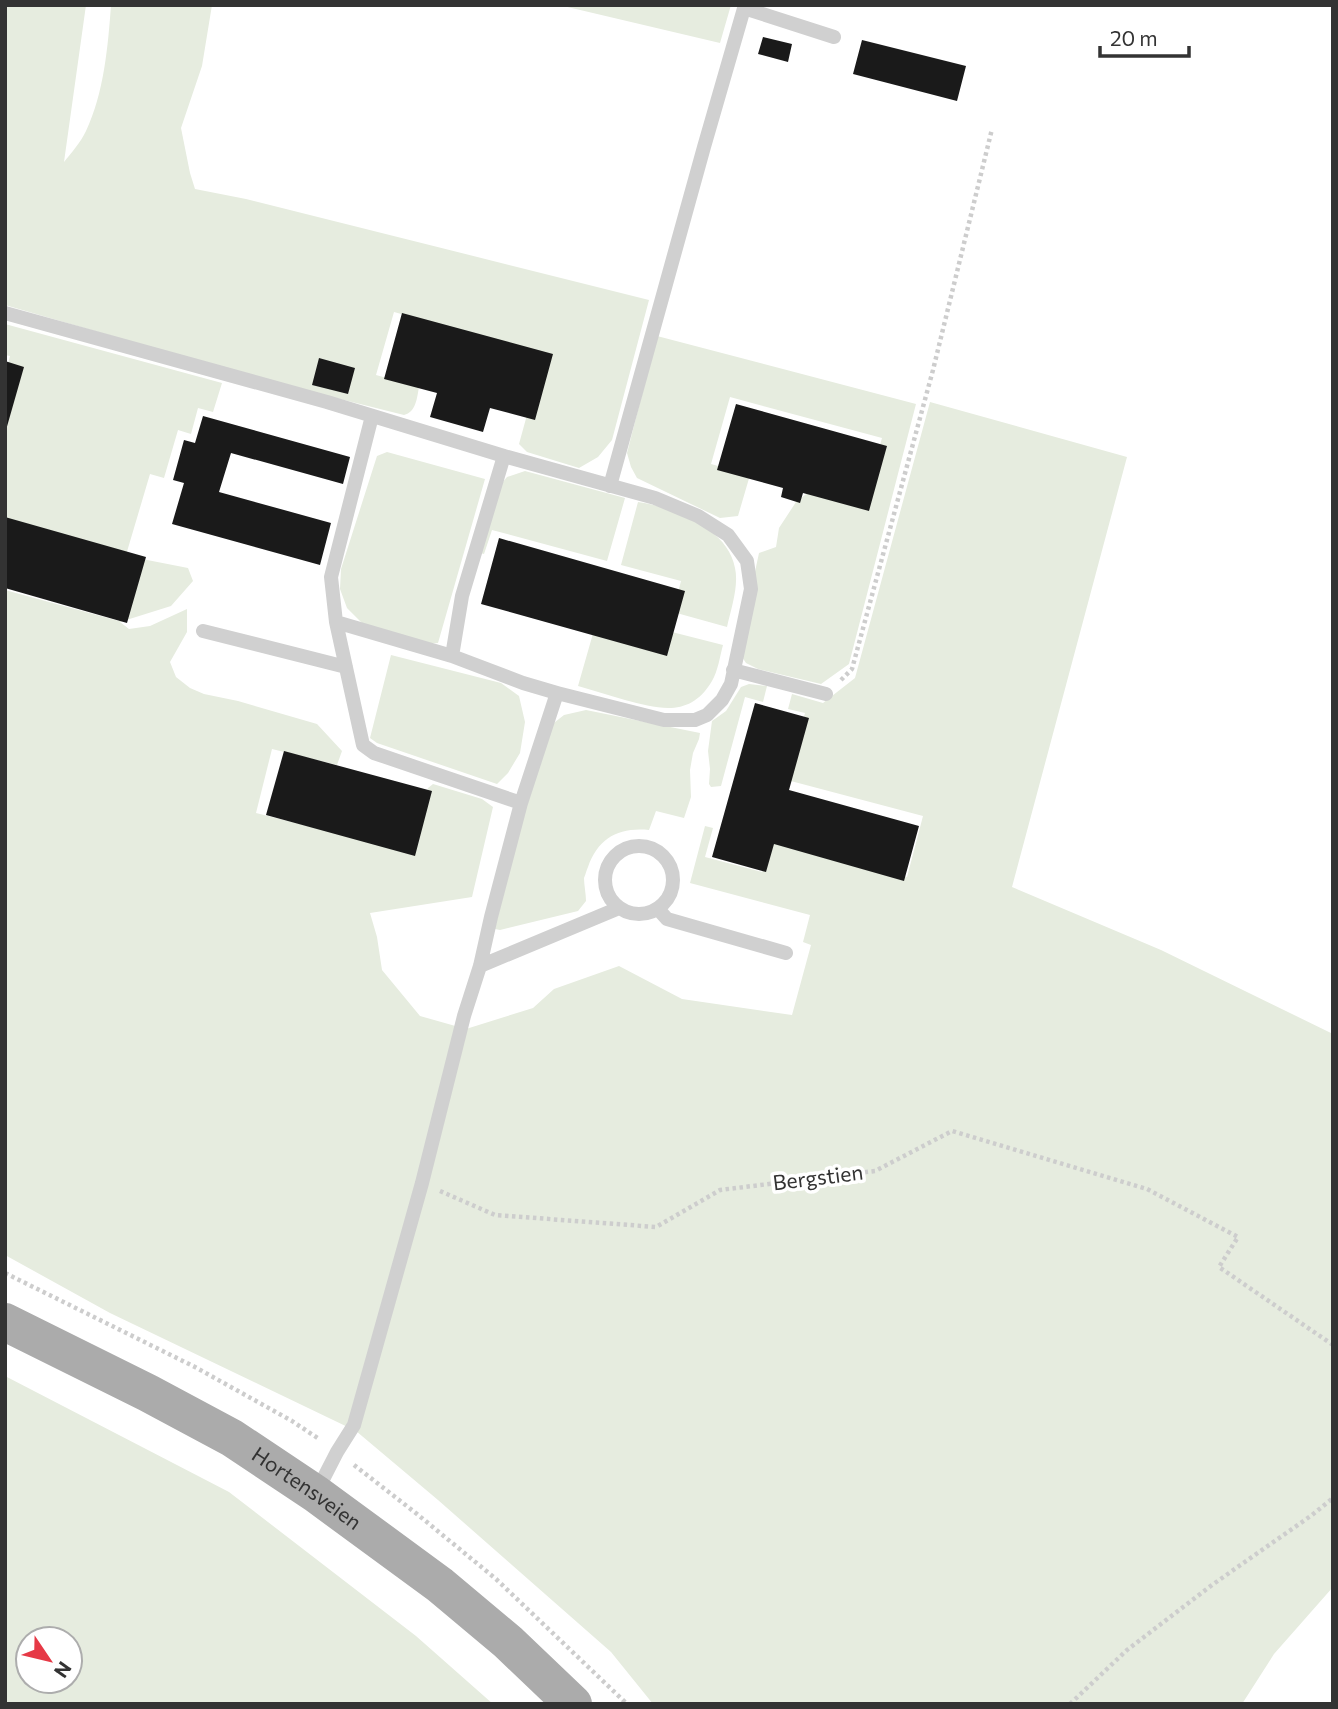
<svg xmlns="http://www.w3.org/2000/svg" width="1338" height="1709" font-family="Commissioner,sans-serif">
<rect width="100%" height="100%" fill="#fff"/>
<path fill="#e6ecdf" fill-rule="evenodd" d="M5 5H86L64 162C71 153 81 142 86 131 104 93 108 46 111 5H212L202 66 181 128 190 173 195 189 246 199 649 300 612 440 598 457 579 468 527 452 519 444 544 353 394 312 376 375 419 387C417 398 416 412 404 415L260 379 5 305Z
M559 5H731L720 43Z
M5 324 222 383 213 412 198 408 191 434 178 430 164 478 150 474 126 555 5 522V375L10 356 5 355Z
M657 336 916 404 849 664 821 684 758 669 746 663 738 651 759 553 776 547 779 528 796 502 810 491 863 506 882 438 730 397 711 464 750 475 738 516 720 518 637 478 631 467 627 453Z
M930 402 1127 457 1012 887 1161 950 1333 1034V1587L1274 1654 1242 1704H653L611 1652 438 1500 356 1431 110 1313 5 1255V590L119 621 137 558 188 568 193 581 171 606 120 622 129 629 150 626 187 609V632L170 662 176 677 190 688 204 694 238 701 317 724 342 751 337 765 272 749 256 813 412 852 428 788 433 784 482 799 493 807 472 897 370 913 377 937 382 970 420 1016 466 1029 533 1008 554 989 619 966 682 999 792 1015 811 945 803 942 810 915 690 883 705 826 713 828 705 857 762 872 771 841 907 877 923 816 787 780 805 713 788 709 792 694 823 703 855 678Z
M387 452 485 479 438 643 423 644 362 623 347 608 340 589 341 569 377 456Z
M525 471 625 498 607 561 492 530 484 554 480 553 502 483 507 477Z
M638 502C673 507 728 528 735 568 739 586 731 609 727 627L673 612 681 581 621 565Z
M594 630 668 631 723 645C720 656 718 671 712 681 690 718 660 709 625 700 609 695 594 691 578 686Z
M391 655 501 683 519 696 525 722 520 753 508 773 497 784 377 743 370 738Z
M749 684 767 686 763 702 745 697 721 786 711 787 709 784 710 769 708 751 712 721 726 711 741 687Z
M586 710 700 733 699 739 693 753 690 770 691 797 684 818 656 811 649 830C619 827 598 838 588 867 587 869 585 876 584 878 584 885 586 894 586 901L578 911 500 930 490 928 550 726 564 715Z
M5 1376 229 1492 416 1636 493 1704H5ZM28 1639H70V1681H28Z"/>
<path fill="#1a1a1a" d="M763 37 792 44 788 62 758 54Z
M862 40 966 66 957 101 853 74Z
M402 313 553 354 535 420 490 408 483 432 430 417 437 393 384 379Z
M319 358 355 368 348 394 312 385Z
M5 361 24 367 6 430H5Z
M736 404 887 446 869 511 803 493 800 503 781 497 783 488 717 470Z
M203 416 350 457 343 484 231 453 219 492 331 523 320 565 172 524 184 483 173 480 184 440 195 443Z
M5 517 146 557 127 623 5 588Z
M499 538 685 591 667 656 481 604Z
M755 703 809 718 789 790 919 826 904 881 774 844 766 872 712 857Z
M284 751 432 791 415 856 266 815Z"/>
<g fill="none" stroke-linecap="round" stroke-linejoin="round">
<path stroke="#cdcdcd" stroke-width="4.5" stroke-dasharray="3.5 3.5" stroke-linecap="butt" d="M841 680 852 669 933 370 992 129
M440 1191 495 1215 656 1227 720 1190 875 1171 952 1131 1147 1189 1238 1237 1219 1267 1333 1345
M5 1273 195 1367 292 1421 319 1439
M354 1465 417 1514 496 1579 627 1704
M1070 1704 1127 1650 1212 1585 1312 1515 1333 1498"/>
<path stroke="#d0d0d0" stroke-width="14" d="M744 8 834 37
M5 313 327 402 504 456
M372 416 331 577 336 622 363 745 374 753 521 803
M610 486 704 147 745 5
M336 622 452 656
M203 631 346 667
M733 670 826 694
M605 880a34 34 0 1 1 68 0a34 34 0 1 1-68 0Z
M658 909 667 919 786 953
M480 966 619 908
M317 1491 337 1452 354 1425 422 1183 464 1016 480 966 491 917 521 803 557 693 523 683 452 656 462 596 504 456 655 498 698 516 728 535 747 561 751 589 731 684 722 700 707 715 695 720H664L557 693"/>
<path stroke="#ababab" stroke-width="38" id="s1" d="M5 1322 148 1393 232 1438 316 1494 440 1585 508 1642 573 1704"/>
</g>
<g text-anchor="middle" stroke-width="7" stroke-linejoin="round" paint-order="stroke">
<g font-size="21" fill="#333" stroke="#fff">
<text transform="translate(818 1178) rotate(-7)" y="7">Bergstien</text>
<text dy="7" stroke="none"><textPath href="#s1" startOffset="345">Hortensveien</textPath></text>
</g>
</g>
<rect width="1338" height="1709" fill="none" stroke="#333333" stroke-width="14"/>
<g transform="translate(49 1660) rotate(125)"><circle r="33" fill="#ffffff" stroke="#adadad" stroke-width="2"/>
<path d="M0-5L12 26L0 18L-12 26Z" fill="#e63946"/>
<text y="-10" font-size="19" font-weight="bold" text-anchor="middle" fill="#333333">N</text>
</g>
<path d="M1100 46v10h89v-10" fill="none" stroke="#333333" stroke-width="3.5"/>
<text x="1110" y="46" font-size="21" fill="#333333" stroke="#ffffff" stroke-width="5" paint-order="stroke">20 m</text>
</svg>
